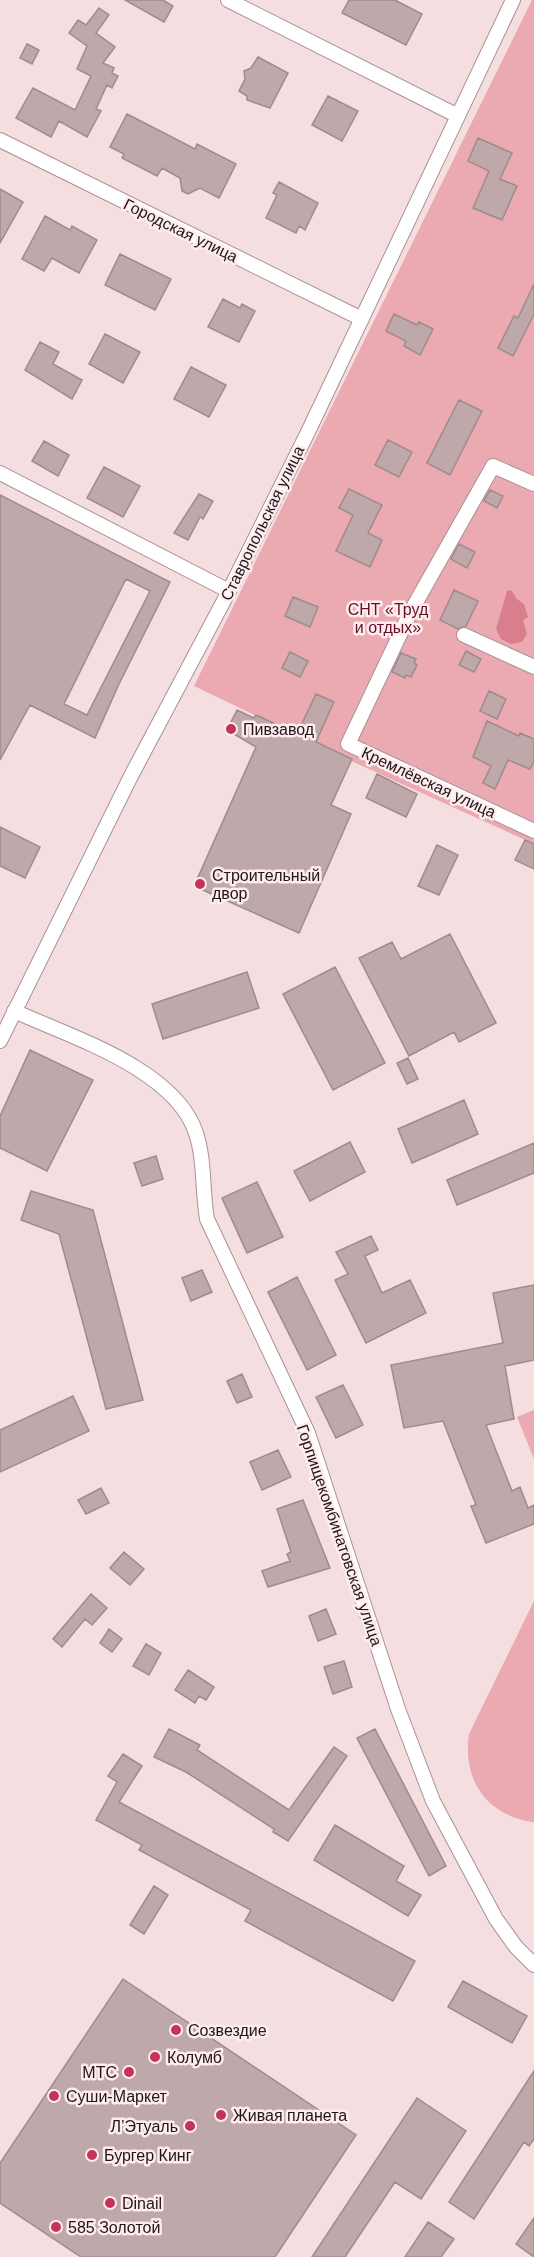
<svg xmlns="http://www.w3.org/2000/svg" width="534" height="2257" font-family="Helvetica,sans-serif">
<rect width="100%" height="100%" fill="#f5dee0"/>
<path fill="#eba9b1" d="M532 0H534V844L327 750 194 686Z
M534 1410V1459L517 1417Z
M534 1601V1822H533C487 1816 462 1780 469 1734Z"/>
<path fill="#d97e8c" d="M511 590 517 599 524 604 528 617 523 620 527 634 522 642 511 644 501 639 496 629 507 591Z"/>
<path fill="#bea8aa" stroke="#9f8a8c" stroke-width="1.5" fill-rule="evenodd" d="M125 0H163L173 6 164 22Z
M349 0H395L422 14 406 45 342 13Z
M99 8 109 15 96 33 115 47 103 63 114 68 112 73 118 76 112 88 107 85 96 109 101 111 87 137 59 121 51 137 16 118 33 88 75 110 91 76 77 69 87 46 69 33 78 20 86 25Z
M27 44 39 50 32 64 20 58Z
M258 57 288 73 270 108 247 100V96L239 91 245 79 244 71 251 68Z
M328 96 358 111 342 141 312 125Z
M127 114 195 149 197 144 236 164 219 198 200 188 188 194 182 191 180 178 162 168 157 176 122 158 124 154 110 147Z
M478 138 512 153 500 179 517 186 502 220 473 208 489 171 468 161Z
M279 182 318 203 305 230 299 226 296 233 266 218 277 195 273 193Z
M0 189 23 202 0 243Z
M45 216 70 230 72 226 97 240 79 273 52 258 44 271 22 259Z
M120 254 171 279 155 310 105 285Z
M534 284V314L513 356 498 348 514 316 518 318Z
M223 299 240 308 242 304 255 311 239 342 208 327Z
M394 314 417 325 419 322 433 329 420 355 404 346 406 341 386 331Z
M105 334 140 352 123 383 89 364Z
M40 342 59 352 53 364 82 380 72 399 25 370Z
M191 367 226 385 209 417 174 399Z
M459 400 482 411 450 475 427 463Z
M388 440 412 452 399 477 375 465Z
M44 441 69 455 58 476 32 461Z
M104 467 140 486 123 517 87 498Z
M349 489 382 505 368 533 382 540 370 567 336 551 353 515 339 508Z
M490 490 503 496 497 508 484 501Z
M199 494 213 501 203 519 200 517 188 540 174 533Z
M0 495 170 582 119 684 95 738 30 705 0 760ZM126 579 150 591 87 715 64 704Z
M459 544 475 552 467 568 451 559Z
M454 590 478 601 466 626 458 629 440 620Z
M293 597 318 607 310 627 285 616Z
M466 651 481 659 474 672 459 665Z
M290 652 308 661 300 677 282 668Z
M401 653 416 659 414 663 417 665 411 677 406 675 405 678 392 672Z
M489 691 506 699 497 719 480 711Z
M316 694 334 702 316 742 352 759 331 805 351 814 299 933 194 886 256 747 227 730 237 710 254 718 256 715 297 734Z
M487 721 519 736 520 733 534 739V761L530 769 508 760 495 789 483 783 491 766 473 757Z
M377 774 417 794 406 817 366 798Z
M0 827 40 847 25 878 0 866Z
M525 840 534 844V869L515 860Z
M437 845 458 855 439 895 418 886Z
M450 934 496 1023 459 1042 454 1032 409 1056 359 958 392 942 401 959Z
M335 967 385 1063 333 1090 283 994Z
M247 972 259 1008 163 1039 152 1004Z
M30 1050 93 1080 47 1171 0 1148V1116Z
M408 1058 418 1079 407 1084 397 1063Z
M464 1100 478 1134 412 1163 398 1129Z
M350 1142 365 1172 310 1201 294 1171Z
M534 1143V1173L457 1205 447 1180Z
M156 1156 163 1179 142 1186 134 1163Z
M257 1182 283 1237 247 1253 222 1198Z
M31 1191 93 1210 143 1400 106 1409 59 1234 21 1220Z
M371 1236 378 1250 365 1256 382 1293 410 1280 426 1313 366 1343 335 1280 348 1274 336 1252Z
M202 1270 212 1292 191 1301 182 1278Z
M297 1277 336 1355 307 1370 268 1292Z
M534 1285V1360L505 1366 514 1419 486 1425 512 1491 520 1487 528 1508 534 1505V1524L486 1543 471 1506 476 1505 443 1421 404 1428 391 1365 503 1343 493 1293Z
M242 1374 252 1397 237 1403 227 1381Z
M343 1385 363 1425 336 1438 316 1397Z
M73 1396 89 1431 0 1472V1430Z
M278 1450 291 1477 262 1490 250 1462Z
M101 1488 109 1503 86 1514 78 1500Z
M303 1500 330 1568 268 1587 262 1571 290 1561 287 1554 291 1552 277 1509Z
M124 1552 144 1569 130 1585 110 1568Z
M91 1594 107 1608 92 1625 85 1619 62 1647 53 1639Z
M326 1609 336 1634 318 1641 309 1616Z
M109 1629 122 1639 112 1652 100 1643Z
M146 1644 161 1653 149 1675 133 1666Z
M344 1661 352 1687 333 1694 324 1667Z
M188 1670 214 1687 206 1700 199 1696 195 1703 175 1690Z
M169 1729 200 1745 197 1750 289 1810 334 1747 347 1756 288 1841 273 1832 274 1829 186 1772 154 1757Z
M375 1729 446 1866 429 1876 357 1738Z
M123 1754 142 1766 119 1802 415 1961 393 2001 245 1921 251 1910 139 1850 142 1845 96 1820 117 1782 108 1776Z
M335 1825 404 1866 396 1881 421 1895 408 1916 314 1860Z
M154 1886 168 1895 144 1934 130 1925Z
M123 1979 356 2135 275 2257H81L0 2203V2163Z
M463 1981 527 2016 512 2043 448 2007Z
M534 2071V2139L529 2146 524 2142 474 2219 449 2202Z
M417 2098 466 2131 421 2199 395 2182 345 2257H312Z
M534 2218V2257L516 2244Z
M428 2222 454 2239 441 2257H405Z"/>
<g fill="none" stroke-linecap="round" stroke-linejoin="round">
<g stroke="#a79294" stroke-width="16">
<path id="minor" d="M228 0 458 116
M0 140 362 319
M0 473 229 591
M534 484 493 466 411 611 348 744 534 831
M464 635 534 667
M14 1011C71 1037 175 1069 196 1133 205 1161 202 1190 207 1219L308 1433 398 1709 433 1801 496 1919 516 1947 534 1965
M0 1041 131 776 229 591 308 432 513 0"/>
</g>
<use href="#minor" stroke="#fff" stroke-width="14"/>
</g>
<g fill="#c43459" stroke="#ffecee" stroke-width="2">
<circle cx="231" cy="729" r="6"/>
<circle cx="200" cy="884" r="6"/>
<circle cx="176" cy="2030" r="6"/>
<circle cx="155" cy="2057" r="6"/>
<circle cx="129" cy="2072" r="6"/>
<circle cx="54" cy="2096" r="6"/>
<circle cx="221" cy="2115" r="6"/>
<circle cx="190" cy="2126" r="6"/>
<circle cx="92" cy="2155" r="6"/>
<circle cx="110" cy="2203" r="6"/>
<circle cx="56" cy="2227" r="6"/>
</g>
<g text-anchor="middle" stroke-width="5" stroke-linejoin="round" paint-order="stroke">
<g font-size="16" fill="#1e1617" stroke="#ffecee">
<text transform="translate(181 230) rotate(26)" y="6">Городская улица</text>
<text transform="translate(262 523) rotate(-64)" y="6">Ставропольская улица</text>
<text transform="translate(429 782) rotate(25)" y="6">Кремлёвская улица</text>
<text transform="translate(340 1535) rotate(71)" y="6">Горпищекомбинатовская улица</text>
</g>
<g font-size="16" fill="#621027" stroke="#ffecee">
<text x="388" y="615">СНТ «Труд<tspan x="388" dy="18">и отдых»</tspan></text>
</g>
<g font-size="16" fill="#1e1617" stroke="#ffecee" text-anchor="start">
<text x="243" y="735">Пивзавод</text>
<text x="212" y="881">Строительный<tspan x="212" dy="18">двор</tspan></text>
<text x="188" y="2036">Созвездие</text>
<text x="167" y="2063">Колумб</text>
<text x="117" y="2078" text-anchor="end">МТС</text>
<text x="66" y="2102">Суши-Маркет</text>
<text x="233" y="2121">Живая планета</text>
<text x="178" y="2132" text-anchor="end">Л’Этуаль</text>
<text x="104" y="2161">Бургер Кинг</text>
<text x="122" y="2209">Dinail</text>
<text x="68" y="2233">585 Золотой</text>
</g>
</g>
</svg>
